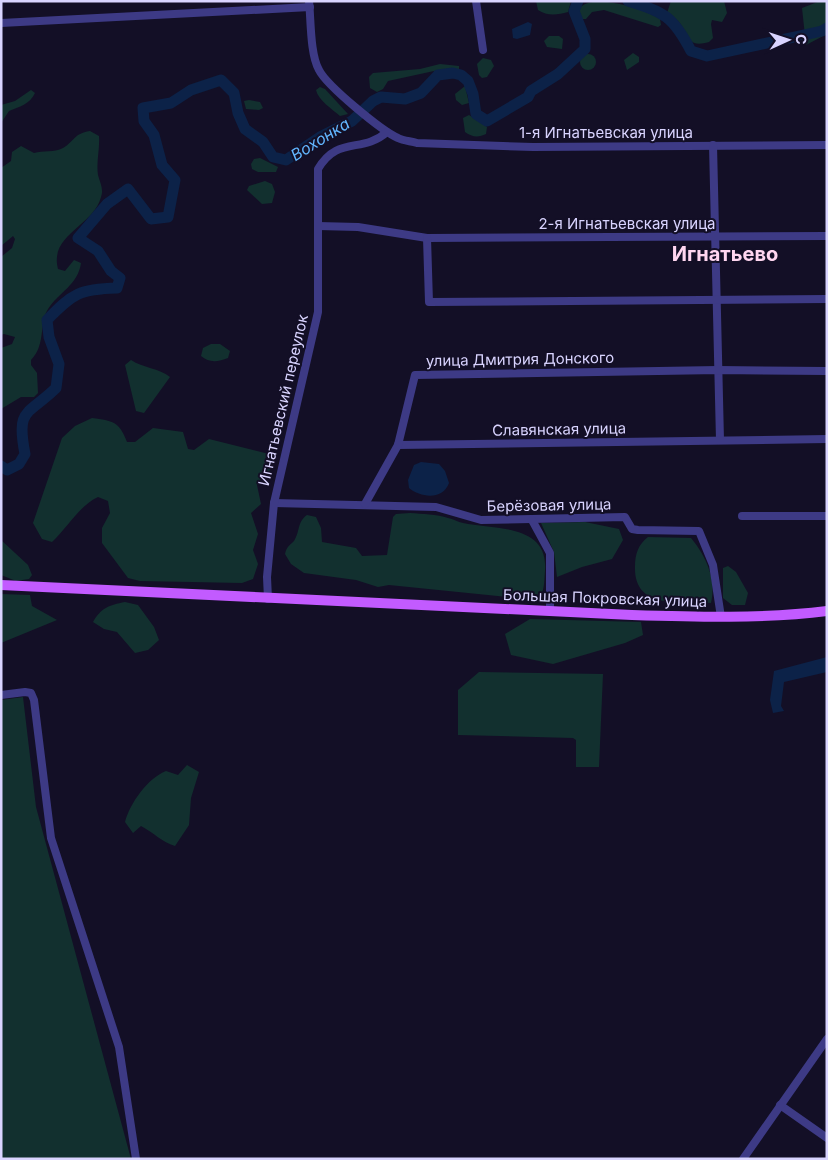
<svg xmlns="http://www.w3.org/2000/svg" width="828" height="1160" font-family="Inter,sans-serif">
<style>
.green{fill:#12302f}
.water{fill:#0c2248}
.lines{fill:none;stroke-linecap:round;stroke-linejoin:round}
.river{stroke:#0c2248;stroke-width:11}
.minor{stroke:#3d3a85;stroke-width:8}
.major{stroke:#c25bff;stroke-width:10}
.labels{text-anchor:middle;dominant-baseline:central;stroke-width:4;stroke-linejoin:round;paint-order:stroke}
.street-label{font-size:15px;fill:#d9d4ff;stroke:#130f26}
.water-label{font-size:16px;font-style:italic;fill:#62b6ff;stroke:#130f26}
.district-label{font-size:20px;font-weight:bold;fill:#ffd6f0;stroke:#130f26}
</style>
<rect width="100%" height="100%" fill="#130f26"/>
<g class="green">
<path d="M536 1H571L568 12C557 15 547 16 538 10Z"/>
<path d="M602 1C622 4 642 8 660 19L661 25 658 27 604 10 592 12 586 19H582L577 12C582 2 591 2 602 1Z"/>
<path d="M671 1H724L727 13 722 22 712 20 711 24 713 38 709 42C684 49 690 32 677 20 674 17 670 15 667 13Z"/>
<path d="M820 1H827V34L806 45 802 8Z"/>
<path d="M549 36H559L563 39 562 49 547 47 544 41Z"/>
<path d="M633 53 639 57V62L627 70 624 60Z"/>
<circle cx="588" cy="62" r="8"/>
<path d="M483 58 491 60 494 66 487 77 482 78 479 75 477 64Z"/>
<path d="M440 64 459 66V69L434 71 388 81 383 89 377 92 370 88 369 77 373 73 420 69Z"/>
<path d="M465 86 469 103 462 105 456 100 455 94Z"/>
<path d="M320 87 325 89 348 114 340 116C332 109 318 100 316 90Z"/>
<path d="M31 90 35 93C30 104 19 107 9 111L1 123V105L15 101Z"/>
<path d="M249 100 260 102 263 108 259 110 246 109 244 101Z"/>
<path d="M469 115 487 127 486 134C478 138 472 137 465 132L463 118Z"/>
<path d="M90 131 99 136C100 149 96 162 98 175 100 183 104 189 101 197 93 227 49 234 58 269L65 271 74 260 81 263C78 285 59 292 48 309 39 323 46 345 31 360V365L37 373 38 393 34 397H21L1 409V348L12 344 15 337 4 334 1 335V257L12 248 15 239 13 236 1 246V168L11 161 12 152 21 146 34 153C43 150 54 153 63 148 75 141 73 134 90 131Z"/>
<path d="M260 158 278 167 276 172H258L252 169 251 164 254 159Z"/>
<path d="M265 181 272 184 275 192 272 203 262 204 247 190 249 186Z"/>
<path d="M211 344H220L230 351 228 358C218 362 209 363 201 356L203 348Z"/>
<path d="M131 360C143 368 159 368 170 377L144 413 136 411 125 365Z"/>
<path d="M92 418C113 421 119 421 127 442H135L153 428 183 432 188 449 194 450 209 439 269 454 273 460 269 473 257 485 261 504 251 513 258 534 253 550 258 564 253 579 242 583 140 581 128 578 102 543V528L110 513 108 501 98 497C79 506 68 527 52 542L42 539 33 523 62 438 75 426Z"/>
<path d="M410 513C422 514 437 514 448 518 453 519 458 522 463 523 494 530 549 523 545 571 544 582 545 591 538 600L389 585 378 587 356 580 304 573 291 564 285 554C287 546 289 546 294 541 300 532 297 522 307 515L316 517 321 528 322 542 356 548 362 556 387 555 393 517 396 514Z"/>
<path d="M585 522 619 529 623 540 612 559 582 567 557 577 554 552 541 523Z"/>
<path d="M648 537 691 538C706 556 717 580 711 603 680 601 634 610 635 567 635 554 638 545 648 537Z"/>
<path d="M1 540 28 565 32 575 29 579 16 581 1 575Z"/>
<path d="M728 566 736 572 748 593 745 605H732L723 598V568Z"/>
<path d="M1 594 30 595 32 606 57 620 1 643Z"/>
<path d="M125 602 138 605 154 627 159 640 148 650 135 653 117 632 104 629 93 622C101 608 109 605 125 602Z"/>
<path d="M530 619 641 622 643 635 625 643 553 664 511 655 505 634Z"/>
<path d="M479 672 603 674 599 767H576V740L573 738 458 735V690Z"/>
<path d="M23 697 36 807 131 1159H1V700Z"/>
<path d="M187 765 199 772 191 798 189 825 175 846C162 842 154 833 141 826L133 833 125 822C130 803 148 778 166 771L178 775Z"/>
</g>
<g class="water">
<path d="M528 22 532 24 530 35 517 39 513 38 512 29Z"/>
<path d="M421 462 439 464 445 471 449 483C443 500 421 498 409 488L408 480 414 465Z"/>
<path d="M827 657V672L784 682 781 706 784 711 773 713 770 700 774 671Z"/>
</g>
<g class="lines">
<g class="river">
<path d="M628 1C664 12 673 16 691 51L707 56 822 31 827 28"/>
<path d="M1 466 7 470 19 464 25 454C16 408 27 416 56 388L59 364 49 337 47 320C73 293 80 289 117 288L120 278 111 271 98 251 78 238 107 204 128 189 151 219 168 217 175 180 162 165 154 135 144 121 143 108 171 103 191 90 221 80 234 93 238 113 245 129 263 142 273 157 286 160 320 137 352 121 373 101 381 97 405 99 421 93 438 75 453 73 461 75 468 81 473 94 476 114 487 121 528 97 531 91 558 74 585 49V39L574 11 578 1"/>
</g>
<g class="minor">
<path d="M309 1C311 20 310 54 319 70 327 86 382 131 398 138 404 141 411 141 417 143L533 147 827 145"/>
<path d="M476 1 483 50"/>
<path d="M1 23 310 7"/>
<path d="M713 145 720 440"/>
<path d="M318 226 358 227 427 238 827 236"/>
<path d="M427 238 429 302 827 299"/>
<path d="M398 445 827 439"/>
<path d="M274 503 436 507 481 520 625 517 632 529 638 530 699 531 713 565 721 617"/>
<path d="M365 504 398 445 415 375 718 370 827 371"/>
<path d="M742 516H827"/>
<path d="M532 520 550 553V611"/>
<path d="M268 599 267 577 274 503 318 312V169C338 135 362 154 387 132"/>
<path d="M1 695 25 692 31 693 34 700 51 838 119 1047 136 1159"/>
<path d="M780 1105 827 1138"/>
<path d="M743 1159 827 1039"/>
</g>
<path class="major" d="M1 585 632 615C697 617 762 619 827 611"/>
</g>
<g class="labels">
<g class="street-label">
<text x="606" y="132">1-я Игнатьевская улица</text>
<text x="627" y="223">2-я Игнатьевская улица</text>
<text transform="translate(520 359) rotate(-1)">улица Дмитрия Донского</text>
<text transform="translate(283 400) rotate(-77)">Игнатьевский переулок</text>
<text transform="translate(559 429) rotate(-1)">Славянская улица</text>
<text transform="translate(549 505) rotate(-1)">Берёзовая улица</text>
<text transform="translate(605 598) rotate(2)">Большая Покровская улица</text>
</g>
<g class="water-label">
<text transform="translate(320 139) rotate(-32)">Вохонка</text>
</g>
<g class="district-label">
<text x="725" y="254">Игнатьево</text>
</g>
</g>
<rect width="828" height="1160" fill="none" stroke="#d9d4ff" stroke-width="5"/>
<g transform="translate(788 40) rotate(87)" stroke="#130f26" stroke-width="4" paint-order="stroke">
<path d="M0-4L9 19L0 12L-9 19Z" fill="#d9d4ff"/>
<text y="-8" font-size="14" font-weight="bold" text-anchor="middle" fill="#d9d4ff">С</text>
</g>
</svg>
